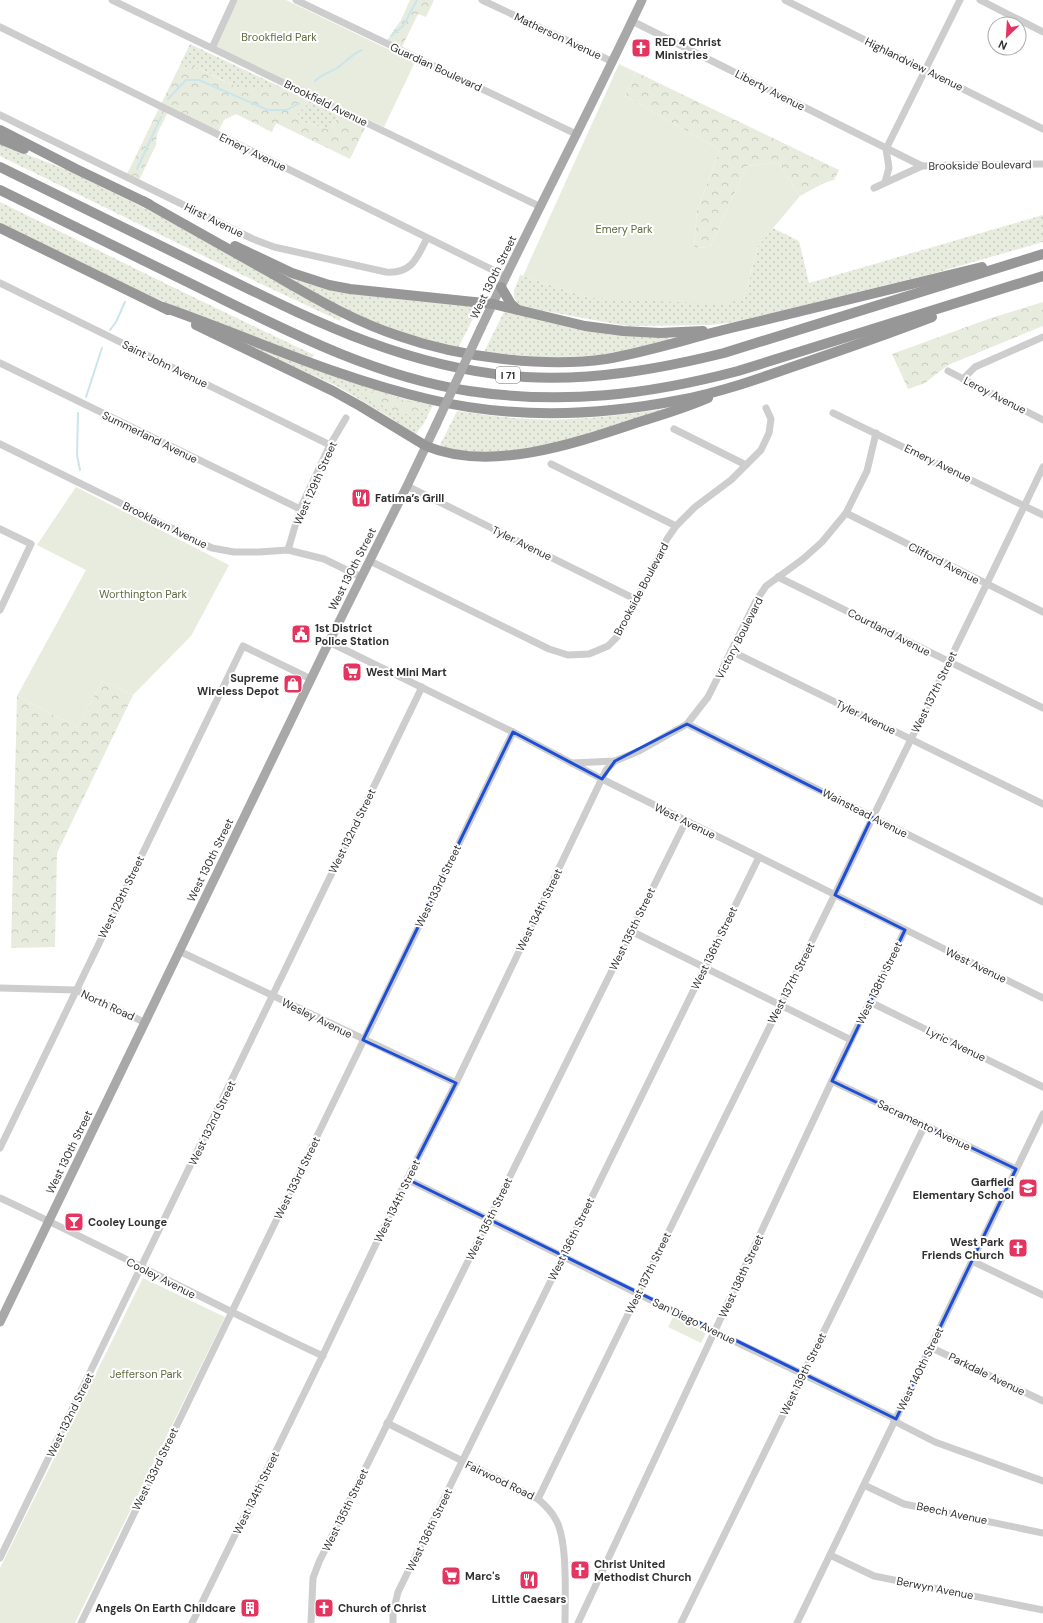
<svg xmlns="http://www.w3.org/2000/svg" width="1043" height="1623" font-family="'DM Sans',sans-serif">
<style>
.grass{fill:url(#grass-dots)}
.forest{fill:url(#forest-crowns)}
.green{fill:#e8ecde}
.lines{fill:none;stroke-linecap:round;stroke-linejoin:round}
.stream{stroke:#cae5ec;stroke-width:2}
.minor{stroke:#cdcdcd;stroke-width:7}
.major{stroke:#a8a8a8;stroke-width:9}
.highway{stroke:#979797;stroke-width:10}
.major-bridge{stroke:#a8a8a8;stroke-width:9}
.marked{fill:none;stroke:#1d4ed8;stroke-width:3;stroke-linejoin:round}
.labels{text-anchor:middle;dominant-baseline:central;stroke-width:4;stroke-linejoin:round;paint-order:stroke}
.shield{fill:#fff;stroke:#6e6e6e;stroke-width:1}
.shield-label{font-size:10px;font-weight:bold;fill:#303030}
.street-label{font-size:11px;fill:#303030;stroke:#fff}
.park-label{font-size:11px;fill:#5b6b3d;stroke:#fff}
.poi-label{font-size:11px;font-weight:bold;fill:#303030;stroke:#fff;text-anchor:start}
</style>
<defs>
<pattern id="grass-dots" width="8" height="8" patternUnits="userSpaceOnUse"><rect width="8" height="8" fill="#e8ecde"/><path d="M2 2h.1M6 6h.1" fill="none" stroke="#c7cbbf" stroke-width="1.8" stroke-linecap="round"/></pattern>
<pattern id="forest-crowns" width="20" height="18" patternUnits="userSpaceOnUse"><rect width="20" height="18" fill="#e8ecde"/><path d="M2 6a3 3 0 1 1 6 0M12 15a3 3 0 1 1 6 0" fill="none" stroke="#c7cbbf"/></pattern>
</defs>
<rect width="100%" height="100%" fill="#fff"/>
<g class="grass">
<path d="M190 44 279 86 265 91 239 88 194 66 178 69Z"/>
<path d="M309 101 339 115 331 130 303 122 297 114 305 107Z"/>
<path d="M0 144 67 170 173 222 341 317 340 321 259 283 0 156Z"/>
<path d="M0 202 191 296 314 355 312 358 211 322 153 297 0 223Z"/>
<path d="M1043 215V242L935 273 735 322 711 325 627 326 523 307C508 297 515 290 520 275L589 298 744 299 758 246 773 228 799 241 809 283Z"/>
<path d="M257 259 352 293 397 299 471 306 478 309 458 348 394 331 342 308Z"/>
<path d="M504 312 568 327 612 335 669 337V341L600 355 548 358 484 352Z"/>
<path d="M243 341 373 389 404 399 433 405 424 423 415 435 389 417 337 386 242 344Z"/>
<path d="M670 408 572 440 507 452H473L439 447 457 411C481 414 506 418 530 419 578 421 624 415 670 408Z"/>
</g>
<g class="forest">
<path d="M410 0H434L426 17 418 14 402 47 387 40 401 20Z"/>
<path d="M194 66C223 80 246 97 279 86L309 101 305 107 297 114 303 122 331 130 339 115 365 128 350 159 276 123 272 132 236 114 224 120 218 132 170 108 157 134 156 145 139 180 127 174 178 69Z"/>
<path d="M636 72 839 170 834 180 824 183 800 196 778 162 747 166 710 247 694 248 697 210 720 150 625 96Z"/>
<path d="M1043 302V326L948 365 925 383 908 389 892 354 991 318Z"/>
<path d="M367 390 422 405 424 408C413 426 374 401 361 394Z"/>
<path d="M102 681 133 695 57 853 55 947 11 948 17 696 77 727Z"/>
</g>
<g class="green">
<path d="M238 0H286L415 62 384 127 215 47Z"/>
<path d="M619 64 636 72 625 96 720 150 697 210 694 248 710 247 747 166 778 162 800 196 758 246 744 299 722 304 589 298 523 276Z"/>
<path d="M76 487 229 565 191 636 133 695 102 681 77 727 17 696 86 570 37 545Z"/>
<path d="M143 1278 225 1317 75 1623H0V1568Z"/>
<path d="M673 1317 706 1333 701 1343 668 1327Z"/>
</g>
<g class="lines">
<g class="stream">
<path d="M391 36 403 26 417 0"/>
<path d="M315 81C323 73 330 73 337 68 346 62 352 54 362 50"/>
<path d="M168 99 186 80H199L268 110H287L299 103"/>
<path d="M137 169 161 117"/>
<path d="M110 330 116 322 125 302"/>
<path d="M86 397 102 348"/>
<path d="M78 413 77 455 80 470"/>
</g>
<g class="minor">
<path d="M112 0 541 207"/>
<path d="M296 0 576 134"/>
<path d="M482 0 613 62"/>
<path d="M785 0 1043 129"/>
<path d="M980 0 1043 32"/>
<path d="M632 21 922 166"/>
<path d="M0 27 505 276"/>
<path d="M212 48 234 0"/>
<path d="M0 115 253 239 274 247 386 272C412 274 417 258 427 238"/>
<path d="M885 182 889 168 886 149 960 0"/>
<path d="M874 188 922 166 953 165 1043 164"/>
<path d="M0 283 330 445"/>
<path d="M0 363 300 509"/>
<path d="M948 371 1043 420"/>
<path d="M963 379 975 367 1043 337"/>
<path d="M833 413 1043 515"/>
<path d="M674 429 746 465"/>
<path d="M0 444 212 548 234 552H259L288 550 324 559 361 577"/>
<path d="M551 464 676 526"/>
<path d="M407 486 637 600"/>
<path d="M846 513 1043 612"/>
<path d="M0 529 31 544 0 610"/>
<path d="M288 550 300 509 330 445 346 418"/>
<path d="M370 561 549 649 568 655 589 654 608 646 619 635 667 539 676 526 695 507 731 480 761 450 769 433 771 419 766 408"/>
<path d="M778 577 1043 708"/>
<path d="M329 642 513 732 602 779 1043 998"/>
<path d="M731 651 1043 804"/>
<path d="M687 724 1043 902"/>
<path d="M572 763 615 761"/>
<path d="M631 931 851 1040"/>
<path d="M179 951 456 1083"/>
<path d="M0 988 76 990 144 1022"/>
<path d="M870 1002 1043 1087"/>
<path d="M832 1081 1016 1169"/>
<path d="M0 1148 243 646 311 679"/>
<path d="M407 1179 709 1329 896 1419"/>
<path d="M0 1198C109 1249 214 1305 323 1356"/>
<path d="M972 1261 1043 1295"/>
<path d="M930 1347 1043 1401"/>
<path d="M894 1421 935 1442 1043 1481"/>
<path d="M387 1423 538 1499C545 1505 552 1512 556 1520 568 1541 565 1598 565 1623"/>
<path d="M864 1485 904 1504 1043 1533"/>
<path d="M538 1499C705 1154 878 812 1043 467"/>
<path d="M830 1555 874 1576 1043 1610"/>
<path d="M0 1558 422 687"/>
<path d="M81 1623 513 732"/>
<path d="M192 1623 320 1361 407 1179 456 1083 606 770 615 761 639 751 687 724 708 697 756 601 766 586 803 559 822 542 846 513 867 471 876 433"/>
<path d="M311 1623 313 1578 319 1562 686 821"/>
<path d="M393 1623V1613L398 1592 759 857"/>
<path d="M578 1623 851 1040 905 930"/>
<path d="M681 1623 925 1125"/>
<path d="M797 1623 1043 1114"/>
</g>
<g class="major">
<path d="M481 328C533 218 590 110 642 0"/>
<path d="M0 1322 325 650 407 486 436 425"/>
</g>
<g class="highway">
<path d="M0 130 76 169 149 204"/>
<path d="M0 139 24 149"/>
<path d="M0 167C71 202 142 237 212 271 316 322 408 369 525 377 593 381 659 369 724 353L1043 254"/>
<path d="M0 190C72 225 144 261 216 296 297 336 379 377 469 391 564 405 647 395 738 371L1043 276"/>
<path d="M143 201C185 225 228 249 271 273 313 297 353 321 399 336 459 357 543 368 606 359 648 352 690 338 731 328 815 308 899 287 982 267"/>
<path d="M0 228 168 310"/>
<path d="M235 246 292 273 329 285 350 289 493 304 585 326 623 331 660 333 703 331"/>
<path d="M501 287 511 304 518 310"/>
<path d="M163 307C251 338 337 378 428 399 510 419 598 416 680 400 718 393 755 380 792 367 839 351 885 335 932 317"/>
<path d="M196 325 333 391 360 406 426 446C491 473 576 443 639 422 662 415 685 408 708 398"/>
</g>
<path class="major-bridge" d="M436 425 481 328"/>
</g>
<path class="marked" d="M687 724 872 817 835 895 905 930 832 1081 1016 1169 896 1419 407 1179 456 1083 363 1040 513 732 602 779 615 761Z"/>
<defs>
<g id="church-square" transform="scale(1)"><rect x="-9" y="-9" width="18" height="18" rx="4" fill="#e43460" stroke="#fff"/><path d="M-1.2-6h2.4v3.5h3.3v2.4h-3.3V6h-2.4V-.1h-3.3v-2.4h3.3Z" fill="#fff"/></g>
<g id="restaurant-square" transform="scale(1)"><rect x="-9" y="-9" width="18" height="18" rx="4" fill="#e43460" stroke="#fff"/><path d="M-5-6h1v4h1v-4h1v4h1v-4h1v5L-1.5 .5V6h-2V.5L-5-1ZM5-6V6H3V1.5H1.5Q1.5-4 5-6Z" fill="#fff"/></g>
<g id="civic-square" transform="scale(1)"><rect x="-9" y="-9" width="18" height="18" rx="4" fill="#e43460" stroke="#fff"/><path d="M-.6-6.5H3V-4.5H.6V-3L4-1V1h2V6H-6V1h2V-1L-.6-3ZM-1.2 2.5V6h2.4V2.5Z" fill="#fff"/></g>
<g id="supermarket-square" transform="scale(1)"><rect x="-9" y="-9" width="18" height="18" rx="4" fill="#e43460" stroke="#fff"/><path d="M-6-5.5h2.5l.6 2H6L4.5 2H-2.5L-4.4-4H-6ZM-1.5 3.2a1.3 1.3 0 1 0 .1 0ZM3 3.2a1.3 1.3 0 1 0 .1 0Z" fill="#fff"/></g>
<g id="shop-square" transform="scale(1)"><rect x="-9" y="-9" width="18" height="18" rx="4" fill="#e43460" stroke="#fff"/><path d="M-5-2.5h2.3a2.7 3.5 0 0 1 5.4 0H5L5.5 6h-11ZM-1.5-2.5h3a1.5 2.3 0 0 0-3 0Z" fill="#fff"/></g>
<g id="school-square" transform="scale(1)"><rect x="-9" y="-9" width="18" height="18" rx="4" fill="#e43460" stroke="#fff"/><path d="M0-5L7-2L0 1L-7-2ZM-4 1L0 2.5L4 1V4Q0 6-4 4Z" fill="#fff"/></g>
<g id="bar-square" transform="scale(1)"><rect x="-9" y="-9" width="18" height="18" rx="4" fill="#e43460" stroke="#fff"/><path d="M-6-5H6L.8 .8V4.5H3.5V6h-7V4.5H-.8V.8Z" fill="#fff"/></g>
<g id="building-square" transform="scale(1)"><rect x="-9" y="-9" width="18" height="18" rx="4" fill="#e43460" stroke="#fff"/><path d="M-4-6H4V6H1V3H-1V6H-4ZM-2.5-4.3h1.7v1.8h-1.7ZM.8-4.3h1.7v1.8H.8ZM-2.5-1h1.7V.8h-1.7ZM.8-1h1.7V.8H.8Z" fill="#fff"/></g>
</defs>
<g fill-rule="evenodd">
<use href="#church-square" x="641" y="48"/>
<use href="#restaurant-square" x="361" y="498"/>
<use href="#civic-square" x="301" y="634"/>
<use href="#supermarket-square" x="352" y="672"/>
<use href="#shop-square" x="293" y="684"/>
<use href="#school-square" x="1028" y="1188"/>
<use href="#bar-square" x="74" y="1222"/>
<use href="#church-square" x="1018" y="1248"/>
<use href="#church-square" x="580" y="1570"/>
<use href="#supermarket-square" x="451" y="1576"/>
<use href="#restaurant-square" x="529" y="1580"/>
<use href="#building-square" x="250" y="1608"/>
<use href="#church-square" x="324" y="1608"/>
</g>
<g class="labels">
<rect class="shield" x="496" y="367" width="24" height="16" rx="3"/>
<g class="shield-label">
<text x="508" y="375">I 71</text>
</g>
<g class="street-label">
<text transform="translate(558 36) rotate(25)">Matherson Avenue</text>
<text transform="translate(914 64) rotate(26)">Highlandview Avenue</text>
<text transform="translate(436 67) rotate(25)">Guardian Boulevard</text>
<text transform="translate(770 90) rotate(27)">Liberty Avenue</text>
<text transform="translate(326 103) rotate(26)">Brookfield Avenue</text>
<text transform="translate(253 152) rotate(26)">Emery Avenue</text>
<text transform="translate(980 165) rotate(-1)">Brookside Boulevard</text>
<text transform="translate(214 220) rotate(26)">Hirst Avenue</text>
<text transform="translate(493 277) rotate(-64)">West 130th Street</text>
<text transform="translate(165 364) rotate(26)">Saint John Avenue</text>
<text transform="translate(995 395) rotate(27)">Leroy Avenue</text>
<text transform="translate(150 437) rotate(26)">Summerland Avenue</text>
<text transform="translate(938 463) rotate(26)">Emery Avenue</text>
<text transform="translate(315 483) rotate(-66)">West 129th Street</text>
<text transform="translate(165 525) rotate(26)">Brooklawn Avenue</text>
<text transform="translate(522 543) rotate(26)">Tyler Avenue</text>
<text transform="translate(944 563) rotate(27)">Clifford Avenue</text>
<text transform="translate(352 569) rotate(-63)">West 130th Street</text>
<text transform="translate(641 589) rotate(-62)">Brookside Boulevard</text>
<text transform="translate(889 632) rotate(27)">Courtland Avenue</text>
<text transform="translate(739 638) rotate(-63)">Victory Boulevard</text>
<text transform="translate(934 692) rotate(-64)">West 137th Street</text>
<text transform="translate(866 717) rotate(26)">Tyler Avenue</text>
<text transform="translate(865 813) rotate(27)">Wainstead Avenue</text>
<text transform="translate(685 821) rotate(26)">West Avenue</text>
<text transform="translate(352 831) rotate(-64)">West 132nd Street</text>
<text transform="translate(210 860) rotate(-64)">West 130th Street</text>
<text transform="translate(438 886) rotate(-64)">West 133rd Street</text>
<text transform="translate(121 897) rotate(-64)">West 129th Street</text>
<text transform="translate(539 910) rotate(-64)">West 134th Street</text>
<text transform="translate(632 929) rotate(-64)">West 135th Street</text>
<text transform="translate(714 948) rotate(-64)">West 136th Street</text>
<text transform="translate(976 965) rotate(26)">West Avenue</text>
<text transform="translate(791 983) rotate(-63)">West 137th Street</text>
<text transform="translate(879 983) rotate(-64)">West 138th Street</text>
<text transform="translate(108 1005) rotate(25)">North Road</text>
<text transform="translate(317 1018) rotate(26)">Wesley Avenue</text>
<text transform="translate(956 1044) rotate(26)">Lyric Avenue</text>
<text transform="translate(212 1123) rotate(-64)">West 132nd Street</text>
<text transform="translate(924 1125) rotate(26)">Sacramento Avenue</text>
<text transform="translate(69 1152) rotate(-64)">West 130th Street</text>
<text transform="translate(297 1178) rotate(-64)">West 133rd Street</text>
<text transform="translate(397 1201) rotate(-64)">West 134th Street</text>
<text transform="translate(489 1219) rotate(-64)">West 135th Street</text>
<text transform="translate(571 1239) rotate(-64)">West 136th Street</text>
<text transform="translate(648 1273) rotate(-64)">West 137th Street</text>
<text transform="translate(741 1276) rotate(-65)">West 138th Street</text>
<text transform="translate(161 1278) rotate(27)">Cooley Avenue</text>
<text transform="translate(694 1321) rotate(26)">San Diego Avenue</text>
<text transform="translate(920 1369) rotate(-64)">West 140th Street</text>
<text transform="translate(803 1374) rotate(-64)">West 139th Street</text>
<text transform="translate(987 1374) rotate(26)">Parkdale Avenue</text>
<text transform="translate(70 1415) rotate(-64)">West 132nd Street</text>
<text transform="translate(155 1469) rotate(-64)">West 133rd Street</text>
<text transform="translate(500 1480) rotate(26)">Fairwood Road</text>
<text transform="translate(256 1493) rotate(-64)">West 134th Street</text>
<text transform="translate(345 1510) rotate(-64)">West 135th Street</text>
<text transform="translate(952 1513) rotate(12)">Beech Avenue</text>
<text transform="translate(429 1530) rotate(-64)">West 136th Street</text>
<text transform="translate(935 1588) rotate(11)">Berwyn Avenue</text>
</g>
<g class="park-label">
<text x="279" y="37">Brookfield Park</text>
<text x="624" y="229">Emery Park</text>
<text x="143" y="594">Worthington Park</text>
<text x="146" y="1374">Jefferson Park</text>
</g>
<g class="poi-label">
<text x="655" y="42">RED 4 Christ<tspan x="655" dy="13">Ministries</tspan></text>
<text x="375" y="498">Fatima’s Grill</text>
<text x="315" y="628">1st District<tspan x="315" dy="13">Police Station</tspan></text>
<text x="366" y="672">West Mini Mart</text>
<text x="279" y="678" text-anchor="end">Supreme<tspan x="279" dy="13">Wireless Depot</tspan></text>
<text x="1014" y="1182" text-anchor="end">Garfield<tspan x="1014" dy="13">Elementary School</tspan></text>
<text x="88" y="1222">Cooley Lounge</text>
<text x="1004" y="1242" text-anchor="end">West Park<tspan x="1004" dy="13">Friends Church</tspan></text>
<text x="594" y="1564">Christ United<tspan x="594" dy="13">Methodist Church</tspan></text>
<text x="465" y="1576">Marc's</text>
<text x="529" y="1599" text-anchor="middle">Little Caesars</text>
<text x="236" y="1608" text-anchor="end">Angels On Earth Childcare</text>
<text x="338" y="1608">Church of Christ</text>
</g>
</g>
<g transform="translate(1007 36) rotate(205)"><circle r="19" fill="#ffffff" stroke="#acacac"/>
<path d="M0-3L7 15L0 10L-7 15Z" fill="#e43460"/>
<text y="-6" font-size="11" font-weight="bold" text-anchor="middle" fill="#303030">N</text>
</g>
</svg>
